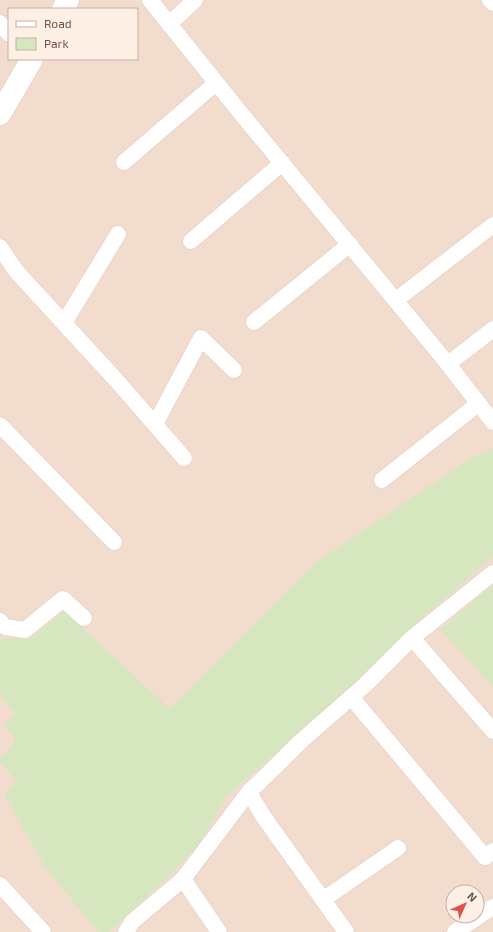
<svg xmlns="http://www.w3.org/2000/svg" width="493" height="932" font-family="'Exo 2',sans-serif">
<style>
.residential{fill:#f2dcce;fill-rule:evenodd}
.green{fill:#d6e7bf}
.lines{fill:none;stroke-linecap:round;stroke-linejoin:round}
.minor-casing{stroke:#e0c9bf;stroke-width:17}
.secondary-casing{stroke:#e4c9bd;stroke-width:23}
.minor{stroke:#fff;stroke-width:16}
.secondary{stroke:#fff;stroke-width:22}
</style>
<rect width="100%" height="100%" fill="#fbece0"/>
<path class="residential" d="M0 0H493V932H0ZM9 9H137V59H9ZM453 892H477V916H453Z"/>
<g class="green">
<path d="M493 448V557L418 621 323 713 247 778 226 797 200 843 170 875 109 932H98L45 867 5 796 17 781 0 763V760L16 740 4 725 15 714 0 695V639L31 638 64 611 170 709 316 562 473 457Z"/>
<path d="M493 585V687L441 630Z"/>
</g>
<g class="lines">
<g class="minor-casing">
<g id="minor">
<path d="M150 0 243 116 448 364 493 422"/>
<path d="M490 0 493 3"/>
<path d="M0 23 9 34"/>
<path d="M169 24 195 0"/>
<path d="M124 162 216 83"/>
<path d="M191 241 282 163"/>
<path d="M0 247 16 271 117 381 184 458"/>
<path d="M396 300 493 225"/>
<path d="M254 322 350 244"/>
<path d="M64 323 118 234"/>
<path d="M448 364 493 329"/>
<path d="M155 424 201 338 234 370"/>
<path d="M0 425 114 542"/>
<path d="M382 480 478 404"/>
<path d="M0 621 5 627 25 630 63 599 84 618"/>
<path d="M412 638 493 731"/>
<path d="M351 697 485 857 493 851"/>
<path d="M249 792 263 816 346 932"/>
<path d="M183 879 219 932"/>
<path d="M0 885 43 932"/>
<path d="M324 899 398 848"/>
<path d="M126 932 132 922 183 879 249 792 279 763 300 742 365 685 412 638 493 573"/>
<path d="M455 932 493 907"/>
</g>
</g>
<g class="secondary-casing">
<g id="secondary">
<path d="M63 9 68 0"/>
<path d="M0 114 32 59"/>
</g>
</g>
<use href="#minor" class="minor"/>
<use href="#secondary" class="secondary"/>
</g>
<rect x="8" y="8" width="130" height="52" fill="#fef0e5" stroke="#c5b0a7"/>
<rect x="16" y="21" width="20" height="6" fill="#ffffff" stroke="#c5b0a7"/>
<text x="44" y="28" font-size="12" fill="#6f5049">Road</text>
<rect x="16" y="38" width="20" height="12" fill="#d6e7bf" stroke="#c5b0a7"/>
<text x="44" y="48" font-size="12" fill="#6f5049">Park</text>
<g transform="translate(465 904) rotate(45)"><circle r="19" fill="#fef0e5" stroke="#c5b0a7"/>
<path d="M0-3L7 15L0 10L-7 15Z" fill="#e0534a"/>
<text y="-6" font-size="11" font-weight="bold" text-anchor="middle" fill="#6f5049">N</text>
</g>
</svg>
